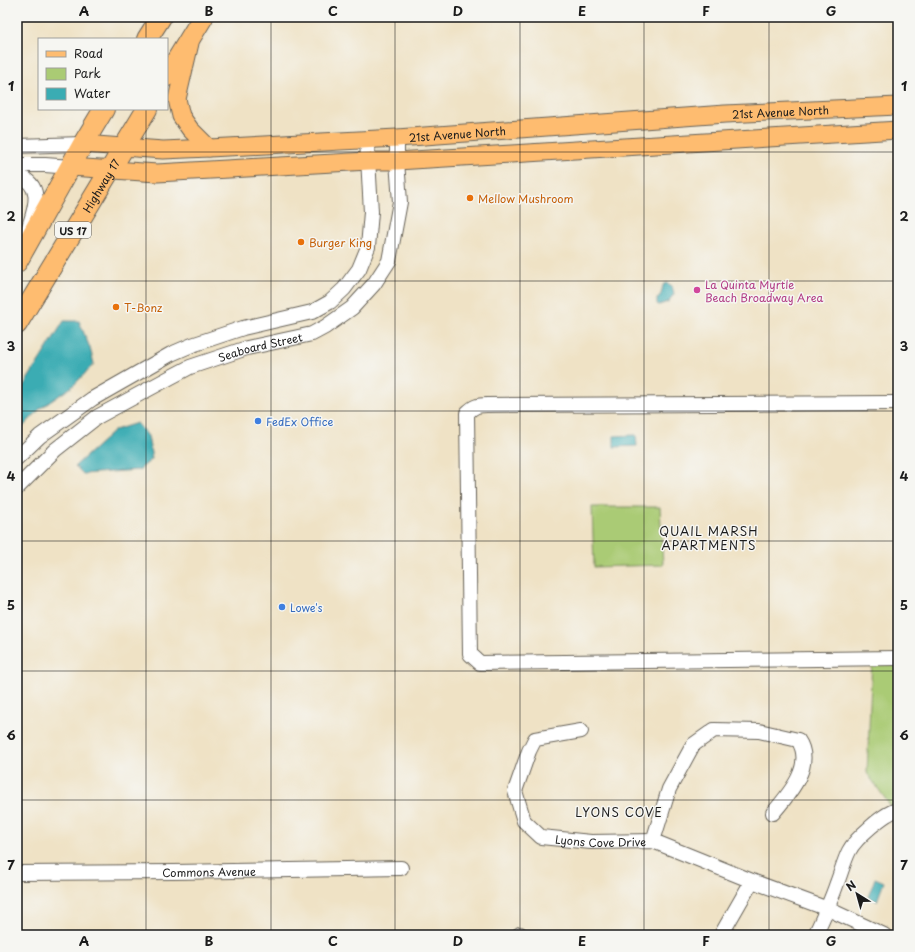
<svg xmlns="http://www.w3.org/2000/svg" width="915" height="952" font-family="'Playpen Sans',sans-serif">
<style>
.green{fill:#aacb74;stroke:#637448}
.water{fill:#3aacb3;stroke:#2b6468}
.lines{fill:none;stroke-linecap:round;stroke-linejoin:round}
.minor-casing{stroke:#666157;stroke-width:16}
.major-casing{stroke:#666157;stroke-width:19}
.highway-casing{stroke:#666157;stroke-width:22}
.minor{stroke:#fff;stroke-width:14}
.major{stroke:#febc70;stroke-width:17}
.highway{stroke:#febc70;stroke-width:20}
.grid{fill:none;stroke:#1c1c1c;stroke-width:1;stroke-opacity:0.55}
.food-dot{fill:#e8710a;stroke:#f6f6f2;stroke-width:1.5}
.hotel-dot{fill:#d1479c;stroke:#f6f6f2;stroke-width:1.5}
.shop-dot{fill:#3f7fe0;stroke:#f6f6f2;stroke-width:1.5}
.labels{text-anchor:middle;dominant-baseline:central;stroke-width:3;stroke-linejoin:round;paint-order:stroke}
.shield{fill:#f6f6f2;stroke:#5d5d5c;stroke-width:1}
.shield-label{font-size:10px;font-weight:bold;fill:#1c1c1c}
.street-label{font-size:11px;fill:#1c1c1c;stroke:#f6f6f2}
.food-label{font-size:11px;fill:#c56008;stroke:#f6f6f2;text-anchor:start}
.hotel-label{font-size:11px;fill:#b23c85;stroke:#f6f6f2;text-anchor:start}
.shop-label{font-size:11px;fill:#366cbe;stroke:#f6f6f2;text-anchor:start}
.neighbourhood-label{font-size:12px;letter-spacing:1px;fill:#1c1c1c;stroke:#f6f6f2}
.neatline{fill:none;stroke:#1c1c1c;stroke-width:1.5}
.grid-label{font-size:13px;text-anchor:middle;font-weight:bold;fill:#1c1c1c}
</style>
<rect width="100%" height="100%" fill="#f6f6f2"/>
<filter id="ink" filterUnits="userSpaceOnUse"><feTurbulence type="fractalNoise" baseFrequency=".025" numOctaves="2"/><feDisplacementMap in="SourceGraphic" scale="8" xChannelSelector="R" yChannelSelector="G"/><feConvolveMatrix kernelMatrix="1 2 1 2 8 2 1 2 1" color-interpolation-filters="sRGB"/></filter>
<filter id="wash" filterUnits="userSpaceOnUse"><feTurbulence type="fractalNoise" baseFrequency=".012" numOctaves="4" result="noise"/><feDisplacementMap in="SourceGraphic" scale="16" xChannelSelector="R" yChannelSelector="G"/><feGaussianBlur stdDeviation="0.9" result="paint"/><feColorMatrix in="noise" values="0 0 0 0 0 0 0 0 0 0 0 0 0 0 0 0 0 1.4 0 .05"/><feComposite in="paint" operator="in"/></filter>
<g filter="url(#wash)">
<rect width="100%" height="100%" fill="#efe2c5"/>
<g class="green">
<path d="M592 507H660L663 565 594 567Z"/>
<path d="M898 658V810L894 811 867 773 872 659Z"/>
</g>
<g class="water">
<path d="M667 283 672 286 674 294 668 302 659 305 657 304V299L661 294 663 285Z"/>
<path d="M64 321H79L90 348 94 364 73 386 41 408 17 433V396Z"/>
<path d="M137 423 148 436 152 459 139 470 83 474 75 466 115 430Z"/>
<path d="M636 435 637 446 614 447V436Z"/>
<path d="M875 878 884 882 877 901 868 897Z"/>
</g>
</g>
<g filter="url(#ink)">
<g class="lines">
<g class="minor-casing">
<g id="minor">
<path d="M17 146 83 144"/>
<path d="M17 165H45L71 167"/>
<path d="M17 175C45 186 35 208 28 230"/>
<path d="M898 403 487 405C478 405 474 406 467 413L470 654 480 663 898 658"/>
<path d="M17 458 40 436 92 399 171 354 192 345 243 328 312 312 330 302 344 289 359 269 368 247 371 212 367 140"/>
<path id="s1" d="M17 488 55 450 97 417 171 377 190 367 247 348 312 334 325 327 352 308 374 284 389 261 400 202 397 161V138"/>
<path id="s2" d="M581 731 535 739 529 751 515 791 524 821 541 837 591 842 653 841 752 881 828 909 884 935"/>
<path d="M653 841 669 789 693 745 714 730 759 731 798 740C815 765 789 794 773 813"/>
<path id="s3" d="M17 873 174 872 401 868"/>
<path d="M520 934V935"/>
<path d="M721 935 752 881"/>
<path d="M815 935C823 918 831 901 837 883 841 873 844 861 849 851 855 839 885 812 898 810"/>
</g>
</g>
<g class="major-casing">
<g id="major">
<path d="M190 43 177 99 181 116 190 129 209 148"/>
<path id="s4" d="M83 144 163 150 209 148 397 138 725 114 898 106"/>
<path d="M71 167 157 173 369 161H397L898 130"/>
</g>
</g>
<g class="highway-casing">
<g id="highway">
<path d="M147 39 161 17"/>
<path d="M167 76 203 17"/>
<path d="M17 262 83 144 104 109"/>
<path id="s5" d="M17 324 147 109"/>
</g>
</g>
<use href="#minor" class="minor"/>
<use href="#major" class="major"/>
<use href="#highway" class="highway"/>
</g>
</g>
<path class="grid" d="M146 17V39M271 17V935M395 17V935M520 17V935M644 17V935M769 17V935M146 109V935M17 152H898M17 281H898M17 411H898M17 541H898M17 671H898M17 800H898"/>
<g class="food-dot">
<circle cx="470" cy="198" r="4"/>
<circle cx="301" cy="242" r="4"/>
<circle cx="116" cy="307" r="4"/>
</g>
<circle class="hotel-dot" cx="697" cy="290" r="4"/>
<g class="shop-dot">
<circle cx="258" cy="421" r="4"/>
<circle cx="282" cy="607" r="4"/>
</g>
<g class="labels">
<rect class="shield" x="55" y="222" width="36" height="16" rx="3"/>
<g class="shield-label">
<text x="73" y="230">US 17</text>
</g>
<g class="street-label">
<text stroke="none"><textPath href="#s4" startOffset="699">21st Avenue North</textPath></text>
<text stroke="none"><textPath href="#s4" startOffset="375">21st Avenue North</textPath></text>
<text stroke="none"><textPath href="#s5" startOffset="162">Highway 17</textPath></text>
<text stroke="none"><textPath href="#s1" startOffset="286">Seaboard Street</textPath></text>
<text stroke="none"><textPath href="#s2" startOffset="217">Lyons Cove Drive</textPath></text>
<text stroke="none"><textPath href="#s3" startOffset="192">Commons Avenue</textPath></text>
</g>
<g class="food-label">
<text x="478" y="198">Mellow Mushroom</text>
<text x="309" y="242">Burger King</text>
<text x="124" y="307">T-Bonz</text>
</g>
<g class="hotel-label">
<text x="705" y="284">La Quinta Myrtle<tspan x="705" dy="13">Beach Broadway Area</tspan></text>
</g>
<g class="shop-label">
<text x="266" y="421">FedEx Office</text>
<text x="290" y="607">Lowe's</text>
</g>
<g class="neighbourhood-label">
<text x="709" y="531">QUAIL MARSH<tspan x="709" dy="14">APARTMENTS</tspan></text>
<text x="619" y="812">LYONS COVE</text>
</g>
</g>
<rect width="915" height="952" fill="none" stroke="#f6f6f2" stroke-width="44"/>
<rect x="38" y="38" width="130" height="72" fill="#f6f6f2" stroke="#9f9f9c"/>
<rect x="46" y="51" width="20" height="6" fill="#febc70" stroke="#9f9f9c"/>
<text x="74" y="58" font-size="12" fill="#1c1c1c">Road</text>
<rect x="46" y="68" width="20" height="12" fill="#aacb74" stroke="#9f9f9c"/>
<text x="74" y="78" font-size="12" fill="#1c1c1c">Park</text>
<rect x="46" y="88" width="20" height="12" fill="#3aacb3" stroke="#9f9f9c"/>
<text x="74" y="98" font-size="12" fill="#1c1c1c">Water</text>
<g transform="translate(857 894) rotate(323)" stroke="#f6f6f2" stroke-width="3" paint-order="stroke">
<path d="M0-3L7 15L0 10L-7 15Z" fill="#1c1c1c"/>
<text y="-6" font-size="11" font-weight="bold" text-anchor="middle" fill="#1c1c1c">N</text>
</g>
<rect x="22" y="22" width="871" height="908" class="neatline"/>
<g class="grid-label">
<text x="84" y="16">A</text>
<text x="209" y="16">B</text>
<text x="333" y="16">C</text>
<text x="458" y="16">D</text>
<text x="582" y="16">E</text>
<text x="706" y="16">F</text>
<text x="831" y="16">G</text>
<text x="11" y="91">1</text>
<text x="904" y="91">1</text>
<text x="11" y="221">2</text>
<text x="904" y="221">2</text>
<text x="11" y="351">3</text>
<text x="904" y="351">3</text>
<text x="11" y="481">4</text>
<text x="904" y="481">4</text>
<text x="11" y="610">5</text>
<text x="904" y="610">5</text>
<text x="11" y="740">6</text>
<text x="904" y="740">6</text>
<text x="11" y="870">7</text>
<text x="904" y="870">7</text>
<text x="84" y="946">A</text>
<text x="209" y="946">B</text>
<text x="333" y="946">C</text>
<text x="458" y="946">D</text>
<text x="582" y="946">E</text>
<text x="706" y="946">F</text>
<text x="831" y="946">G</text>
</g>
</svg>
